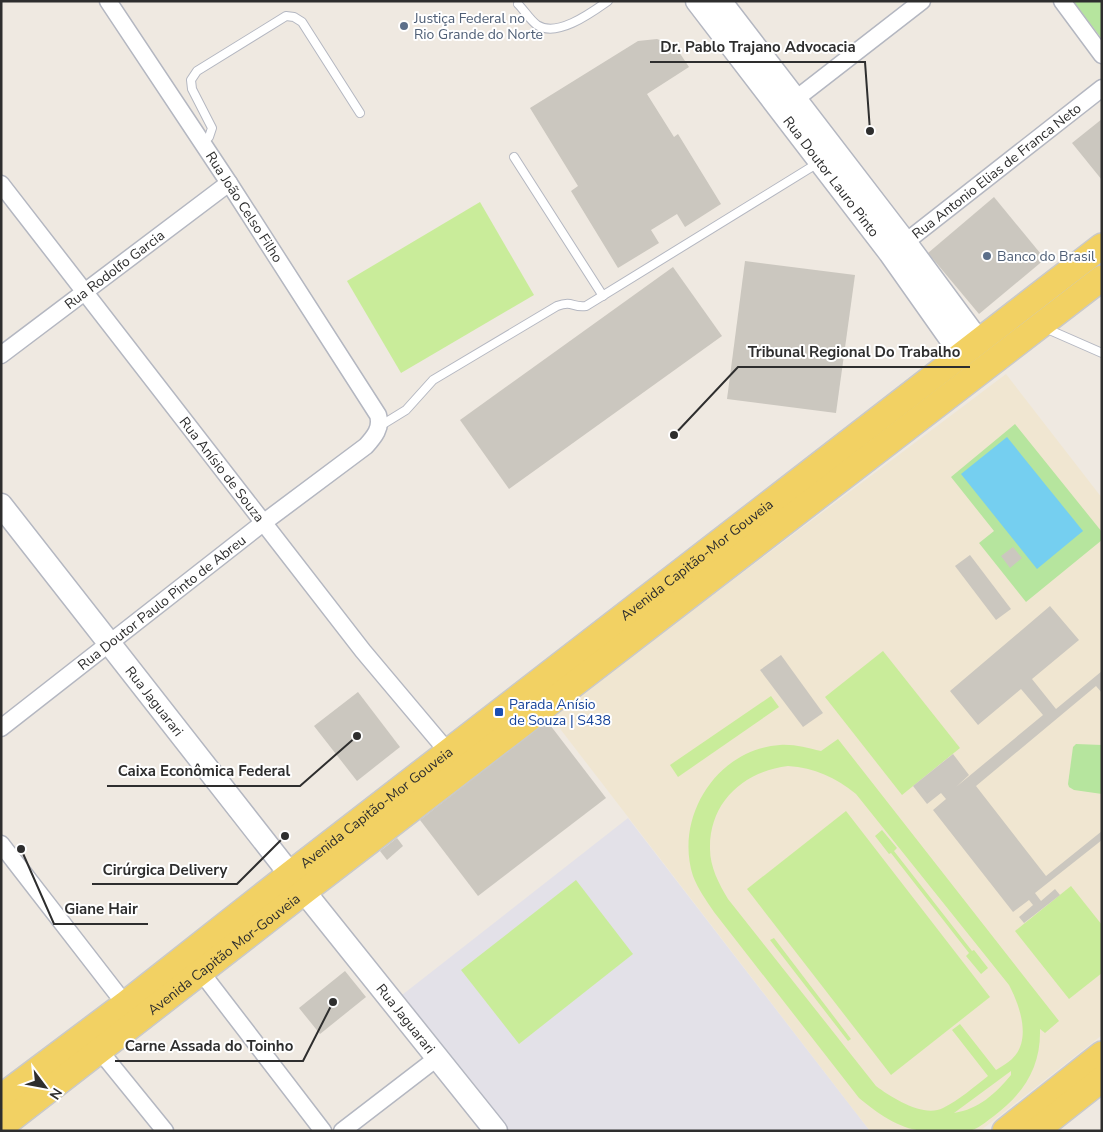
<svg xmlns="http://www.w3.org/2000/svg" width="1103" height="1132" font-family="'Nunito Sans',sans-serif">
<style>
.industrial{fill:#e3e1e8}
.education{fill:#f0e6d1}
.green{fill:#b6e59e}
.pitch{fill:#c9ec9a;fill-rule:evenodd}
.water{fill:#75cff0}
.building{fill:#cbc7bf}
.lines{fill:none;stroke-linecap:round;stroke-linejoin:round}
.lane-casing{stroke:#b4b7c1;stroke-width:10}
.street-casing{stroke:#b4b7c1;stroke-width:19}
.secondary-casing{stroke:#b4b7c1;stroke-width:25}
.primary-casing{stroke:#c9c9c9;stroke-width:28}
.lane{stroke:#fff;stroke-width:8}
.street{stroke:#fff;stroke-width:16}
.secondary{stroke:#fff;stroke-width:22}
.primary{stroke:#f2d163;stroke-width:25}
.service-dot{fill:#5c6f8a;stroke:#fff;stroke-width:2}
.transit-dot{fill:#1a4fb4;stroke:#fff;stroke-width:2}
.labels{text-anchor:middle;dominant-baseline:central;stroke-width:4;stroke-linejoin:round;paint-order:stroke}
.service-label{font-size:14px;fill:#4e5e75;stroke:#fff;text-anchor:start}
.street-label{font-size:14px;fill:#2e2e2e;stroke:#fff}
.transit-label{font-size:14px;fill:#164399;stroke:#fff;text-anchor:start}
.leader{fill:none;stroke:#2e2e2e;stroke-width:2}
.callout-dot{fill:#2e2e2e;stroke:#fff;stroke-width:2}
.callout-label{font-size:15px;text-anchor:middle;font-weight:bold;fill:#2e2e2e;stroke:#fff;stroke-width:4;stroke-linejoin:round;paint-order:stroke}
</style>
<rect width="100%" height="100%" fill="#efe9e1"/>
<path class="industrial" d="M628 818 870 1131H506L402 995Z"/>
<path class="education" d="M1006 374 1102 498V1035L980 1131H870L551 717Z"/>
<g class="green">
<path d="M1073 1H1102V39Z"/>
<path d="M1015 424 1102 532V540L1026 602 979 543 994 531 951 477Z"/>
<path d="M1076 744 1102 745V794L1074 790 1069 787 1068 784 1073 747Z"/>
</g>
<g class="pitch">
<path d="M480 202 534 295 401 373 347 281Z"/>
<path d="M883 651 960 748 902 795 825 697Z"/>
<path d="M771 696 779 707 678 777 670 765Z"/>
<path d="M838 739 1059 1021 1045 1033 1040 1029C1041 1067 1024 1093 994 1116 987 1121 977 1130 968 1131 961 1132 953 1131 945 1131 938 1131 930 1132 922 1131 898 1128 877 1113 859 1098L714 912C706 900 698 889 693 876 674 817 717 749 780 745 794 744 807 748 821 751ZM788 766C815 768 835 777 856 794L1009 985C1020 1006 1032 1040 1012 1059 1008 1063 1002 1066 996 1070L960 1024 952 1030 988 1076C974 1087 959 1100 943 1108 924 1118 892 1098 876 1086L728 899C719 884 710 867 710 849 709 802 744 771 788 766ZM1011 1071V1075C995 1094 979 1109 954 1113Z"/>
<path d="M846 811 990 997 891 1075 747 889Z"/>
<path d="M882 830 897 848 894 851 972 951 974 950 988 968 981 974 966 956 969 953 891 853 889 854 875 836Z"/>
<path d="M576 880 633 954 519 1044 461 970Z"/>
<path d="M1071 886 1102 925V973L1069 999 1015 931Z"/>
<path d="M774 938 851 1039 848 1041 770 940Z"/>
</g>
<path class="water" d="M1007 437 1083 531 1037 569 961 474Z"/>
<g class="building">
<path d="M657 39 675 46 689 67 647 94 674 137 678 134 721 204 685 227 677 214 651 230 659 243 618 268 571 191 578 186 530 108 638 41Z"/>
<path d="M1102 119V180L1072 143Z"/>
<path d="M994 197 1045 259 979 314 928 253Z"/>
<path d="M745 261 855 275 836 413 727 399Z"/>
<path d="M673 267 722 336 509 489 460 420Z"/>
<path d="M1013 547 1022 558 1010 568 1001 556Z"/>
<path d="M970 555 1011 609 996 620 955 566Z"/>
<path d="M1050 606 1079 640 1032 679 1056 709 1102 671V693L1096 686 976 786 1046 876 1102 831V840L1035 893 1041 901 1055 889 1060 895 1024 923 1019 917 1033 905 1029 900 1013 912 933 810 946 799 941 793 927 804 913 786 953 754 969 775 956 787 1043 715 1021 689 978 725 950 691Z"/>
<path d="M781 655 823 713 803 727 760 670Z"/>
<path d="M358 692 400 747 357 781 314 726Z"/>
<path d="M547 721 606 798 478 896 420 820Z"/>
<path d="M397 838 403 846 387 860 380 851Z"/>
<path d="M345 971 366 997 320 1034 299 1008Z"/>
</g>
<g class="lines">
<g class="lane-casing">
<g id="lane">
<path d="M518 4C524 10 530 20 537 25 557 38 591 13 608 1"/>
<path d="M202 144 209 137 212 128 192 89 191 80 197 71 286 16 294 17 302 22 360 113"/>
<path d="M514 157 603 296"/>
<path d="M1045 328 1102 353"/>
<path d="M380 426 406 410 433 380 557 306C573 300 572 308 586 306L818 163"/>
</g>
</g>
<g class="street-casing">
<g id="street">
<path d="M1062 1 1102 55"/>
<path d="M788 105 922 1"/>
<path id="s1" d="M1 184 363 651 448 752"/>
<path id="s2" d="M898 248 1102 88"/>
<path id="s3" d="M1 355 229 183"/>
<path id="s4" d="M1 728 263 523 366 446C374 437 382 428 378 415L229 183 108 1"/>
<path d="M1 844 125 1004"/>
<path d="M201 972 323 1131"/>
<path d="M100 1051 165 1131"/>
<path d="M342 1131 437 1058"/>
</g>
</g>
<g class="secondary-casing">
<g id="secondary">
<path id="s5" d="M697 1 890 253 962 355"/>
<path d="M720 1 905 242 979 342"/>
<path id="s6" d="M1 505 290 874 496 1131"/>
</g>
</g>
<g class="primary-casing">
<g id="primary">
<path id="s7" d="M1 1097 125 1004 290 874 1102 246"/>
<path id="s8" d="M1 1127 305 891 1102 278"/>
<path d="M1005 1131 1102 1054"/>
<path d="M1036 1131 1102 1079"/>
</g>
</g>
<use href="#lane" class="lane"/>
<use href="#street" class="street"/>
<use href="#secondary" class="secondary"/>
<use href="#primary" class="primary"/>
</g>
<g class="service-dot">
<circle cx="404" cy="26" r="5"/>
<circle cx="987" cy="256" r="5"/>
</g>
<rect class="transit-dot" x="494" y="707" width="10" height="10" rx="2.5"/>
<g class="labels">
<g class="service-label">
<text x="414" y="18">Justiça Federal no<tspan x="414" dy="16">Rio Grande do Norte</tspan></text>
<text x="997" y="256">Banco do Brasil</text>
</g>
<g class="street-label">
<text stroke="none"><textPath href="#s2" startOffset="125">Rua Antonio Elias de Franca Neto</textPath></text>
<text stroke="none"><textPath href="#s5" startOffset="221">Rua Doutor Lauro Pinto</textPath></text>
<text transform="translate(244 207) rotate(57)">Rua João Celso Filho</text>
<text stroke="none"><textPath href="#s3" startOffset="142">Rua Rodolfo Garcia</textPath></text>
<text stroke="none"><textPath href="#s1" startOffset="361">Rua Anísio de Souza</textPath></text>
<text stroke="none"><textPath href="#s7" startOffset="879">Avenida Capitão-Mor Gouveia</textPath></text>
<text stroke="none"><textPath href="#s4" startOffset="204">Rua Doutor Paulo Pinto de Abreu</textPath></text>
<text stroke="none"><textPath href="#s6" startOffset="249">Rua Jaguarari</textPath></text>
<text stroke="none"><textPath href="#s7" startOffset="474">Avenida Capitão-Mor Gouveia</textPath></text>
<text stroke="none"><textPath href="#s8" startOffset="282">Avenida Capitão Mor-Gouveia</textPath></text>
<text stroke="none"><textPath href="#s6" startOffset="654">Rua Jaguarari</textPath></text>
</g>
<g class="transit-label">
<text x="509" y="704">Parada Anísio<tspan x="509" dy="16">de Souza | S438</tspan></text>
</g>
</g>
<path class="leader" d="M870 131L865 62H650M674 435L738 367H970M357 736L300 786H107M285 836L237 884H92M21 849L54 924H148M333 1002L303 1061H115"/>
<g class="callout-dot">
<circle cx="870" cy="131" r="5"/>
<circle cx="674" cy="435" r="5"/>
<circle cx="357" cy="736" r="5"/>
<circle cx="285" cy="836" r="5"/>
<circle cx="21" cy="849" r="5"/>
<circle cx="333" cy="1002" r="5"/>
</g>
<g class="callout-label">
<text x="758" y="52">Dr. Pablo Trajano Advocacia</text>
<text x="854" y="357">Tribunal Regional Do Trabalho</text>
<text x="204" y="776">Caixa Econômica Federal</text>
<text x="165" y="875">Cirúrgica Delivery</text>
<text x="101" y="914">Giane Hair</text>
<text x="209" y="1051">Carne Assada do Toinho</text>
</g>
<rect width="1103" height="1132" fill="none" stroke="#2e2e2e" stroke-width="5"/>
<g transform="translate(45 1087) rotate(122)" stroke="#ffffff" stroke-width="4" paint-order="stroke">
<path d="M0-4L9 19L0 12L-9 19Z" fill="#2e2e2e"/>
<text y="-8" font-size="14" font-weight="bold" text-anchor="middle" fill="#2e2e2e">N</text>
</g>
</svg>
